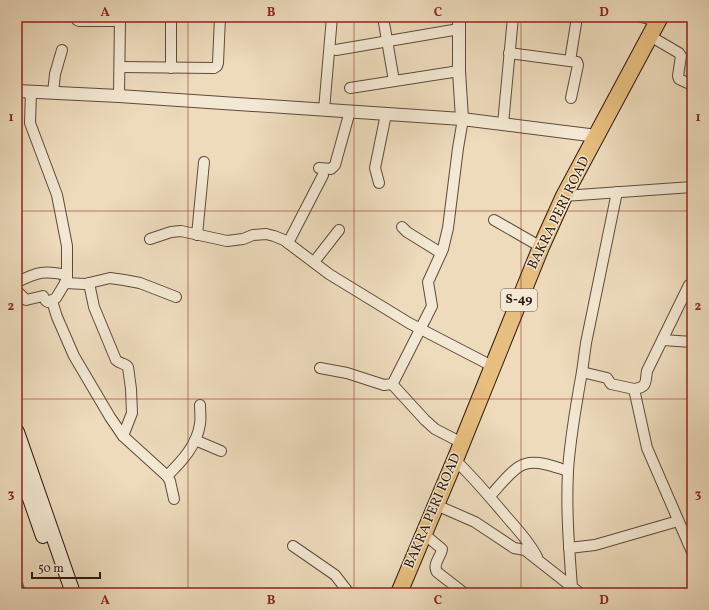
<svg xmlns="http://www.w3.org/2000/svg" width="709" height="610" font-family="Vollkorn,serif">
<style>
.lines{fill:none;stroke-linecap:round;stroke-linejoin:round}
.minor-casing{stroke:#5e4a3b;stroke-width:12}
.tertiary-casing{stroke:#5e4a3b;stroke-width:14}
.secondary-casing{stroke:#2e1910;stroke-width:16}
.primary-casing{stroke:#2e1910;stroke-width:18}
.minor{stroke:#f3e8d3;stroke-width:10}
.tertiary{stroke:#f3e8d3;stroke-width:12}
.secondary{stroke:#f3e8d3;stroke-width:14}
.primary{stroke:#e6be7e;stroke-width:16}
.grid{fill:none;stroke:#8f2418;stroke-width:1;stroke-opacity:0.55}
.labels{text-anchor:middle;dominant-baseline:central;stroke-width:3;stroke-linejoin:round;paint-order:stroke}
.shield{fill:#f3e8d3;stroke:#69574a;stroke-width:1}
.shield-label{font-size:13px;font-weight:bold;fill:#2e1910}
.street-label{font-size:14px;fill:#2e1910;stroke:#f3e8d3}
.neatline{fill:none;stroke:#8f2418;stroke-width:1.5}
.grid-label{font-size:13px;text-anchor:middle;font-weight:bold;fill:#8f2418}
</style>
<rect width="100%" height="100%" fill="#eddbbc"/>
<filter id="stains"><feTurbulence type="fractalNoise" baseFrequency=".005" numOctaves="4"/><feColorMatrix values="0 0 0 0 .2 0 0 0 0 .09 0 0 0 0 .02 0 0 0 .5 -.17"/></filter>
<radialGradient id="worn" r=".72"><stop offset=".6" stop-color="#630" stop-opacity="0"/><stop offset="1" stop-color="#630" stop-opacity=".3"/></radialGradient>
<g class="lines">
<g class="minor-casing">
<g id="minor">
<path d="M76 17 77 20 79 21H120"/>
<path d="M171 17V68"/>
<path d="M383 17 394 81"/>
<path d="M641 17 658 21"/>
<path d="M650 36 679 53 681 56 678 76 679 79 692 85"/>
<path d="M336 50 459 29"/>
<path d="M509 53 577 62 578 65 571 98"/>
<path d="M570 61 577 17"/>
<path d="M120 67 214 68 217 66 218 63 220 17"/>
<path d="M350 88 459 71"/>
<path d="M53 93 55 74 62 50"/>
<path d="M119 96 120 17"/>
<path d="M324 110 332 17"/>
<path d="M503 124 513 17"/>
<path d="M319 168 331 169 335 165 350 111"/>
<path d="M379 183 375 168 386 114"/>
<path d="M564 196 692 187"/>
<path d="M494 220 541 247"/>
<path d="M402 227 407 232 441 253"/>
<path d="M197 235 204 162"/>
<path d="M150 239 171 232 181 231 227 241 243 239 253 235 266 234 274 236 284 240 329 274 409 323 492 366"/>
<path d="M288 243 323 175"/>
<path d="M314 262 339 230"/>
<path d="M17 282C38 272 44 270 66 275"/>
<path d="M65 283 85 284 110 278 124 280 140 283 176 297"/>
<path d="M89 283 94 307 116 360C120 364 125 363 128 367L131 389 132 413 123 436"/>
<path d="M17 291 26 300 43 296 46 301 48 302 56 298 65 283 67 278V246L57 195 30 123 31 92"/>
<path d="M52 301 57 317 74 356 110 417 123 436 167 476 170 481 174 499"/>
<path d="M663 340 692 342"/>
<path d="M320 368 347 373 384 385 392 384 394 381 432 306 428 282 443 249 448 228 458 148 463 119"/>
<path d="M582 372 586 343 617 192"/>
<path d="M392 384 425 420 435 429 462 443"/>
<path d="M634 389C648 387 645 382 647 371L689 285"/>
<path d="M195 440 221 451"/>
<path d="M455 460C473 477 489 496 505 515 516 528 529 541 537 557"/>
<path d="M167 476C182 461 197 445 200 424 201 417 200 411 200 405"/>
<path d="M17 496 28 492"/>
<path d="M490 496C498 488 513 467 525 464 539 460 555 467 568 471"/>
<path d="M436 505 475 522 514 548 525 550 572 587"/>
<path d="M424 534 442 549C441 557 432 564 437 572L464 593"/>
<path d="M293 546 335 575 349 593"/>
<path d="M569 548 595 545 678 521"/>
<path d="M17 584 20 593"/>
<path d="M580 593 572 587C569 548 566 510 568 471 570 438 576 405 582 372L607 378 611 384 634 389 647 448 692 552"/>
</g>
</g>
<g class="tertiary-casing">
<g id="tertiary">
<path d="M459 17V71L462 119"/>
<path d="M17 91 119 96 462 119 597 136"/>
</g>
</g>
<g class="secondary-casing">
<g id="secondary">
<path d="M17 432 73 593"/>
<path d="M21 473 43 536"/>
</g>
</g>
<g class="primary-casing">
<path id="primary" d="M399 593 455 460 541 247 564 196 660 17"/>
</g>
<use href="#minor" class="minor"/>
<use href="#tertiary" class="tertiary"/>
<use href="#secondary" class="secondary"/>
<use href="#primary" class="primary"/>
</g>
<path class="grid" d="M188 17V593M354 17V593M521 17V593M17 211H692M17 399H692"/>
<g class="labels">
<rect class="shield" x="501" y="289" width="36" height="22" rx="3"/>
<g class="shield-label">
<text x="519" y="300">S-49</text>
</g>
<g class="street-label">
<text transform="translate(559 213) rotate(-64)">BAKRA PERI ROAD</text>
<text transform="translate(433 511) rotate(-67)">BAKRA PERI ROAD</text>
</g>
</g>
<rect width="709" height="610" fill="none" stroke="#eddbbc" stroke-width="44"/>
<path d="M32 572v6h68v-6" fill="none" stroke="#2e1910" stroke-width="2"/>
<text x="38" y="572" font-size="12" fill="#2e1910" stroke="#f3e8d3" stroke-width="3" paint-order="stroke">50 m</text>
<rect x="22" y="22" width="665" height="566" class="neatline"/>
<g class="grid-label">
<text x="105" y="16">A</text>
<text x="271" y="16">B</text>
<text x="438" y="16">C</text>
<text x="604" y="16">D</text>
<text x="11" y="121">1</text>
<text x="698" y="121">1</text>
<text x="11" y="310">2</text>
<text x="698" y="310">2</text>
<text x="11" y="498">3</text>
<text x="698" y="498">3</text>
<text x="105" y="604">A</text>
<text x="271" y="604">B</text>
<text x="438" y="604">C</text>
<text x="604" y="604">D</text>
</g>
<rect width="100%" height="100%" filter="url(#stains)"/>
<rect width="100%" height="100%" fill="url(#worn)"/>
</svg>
